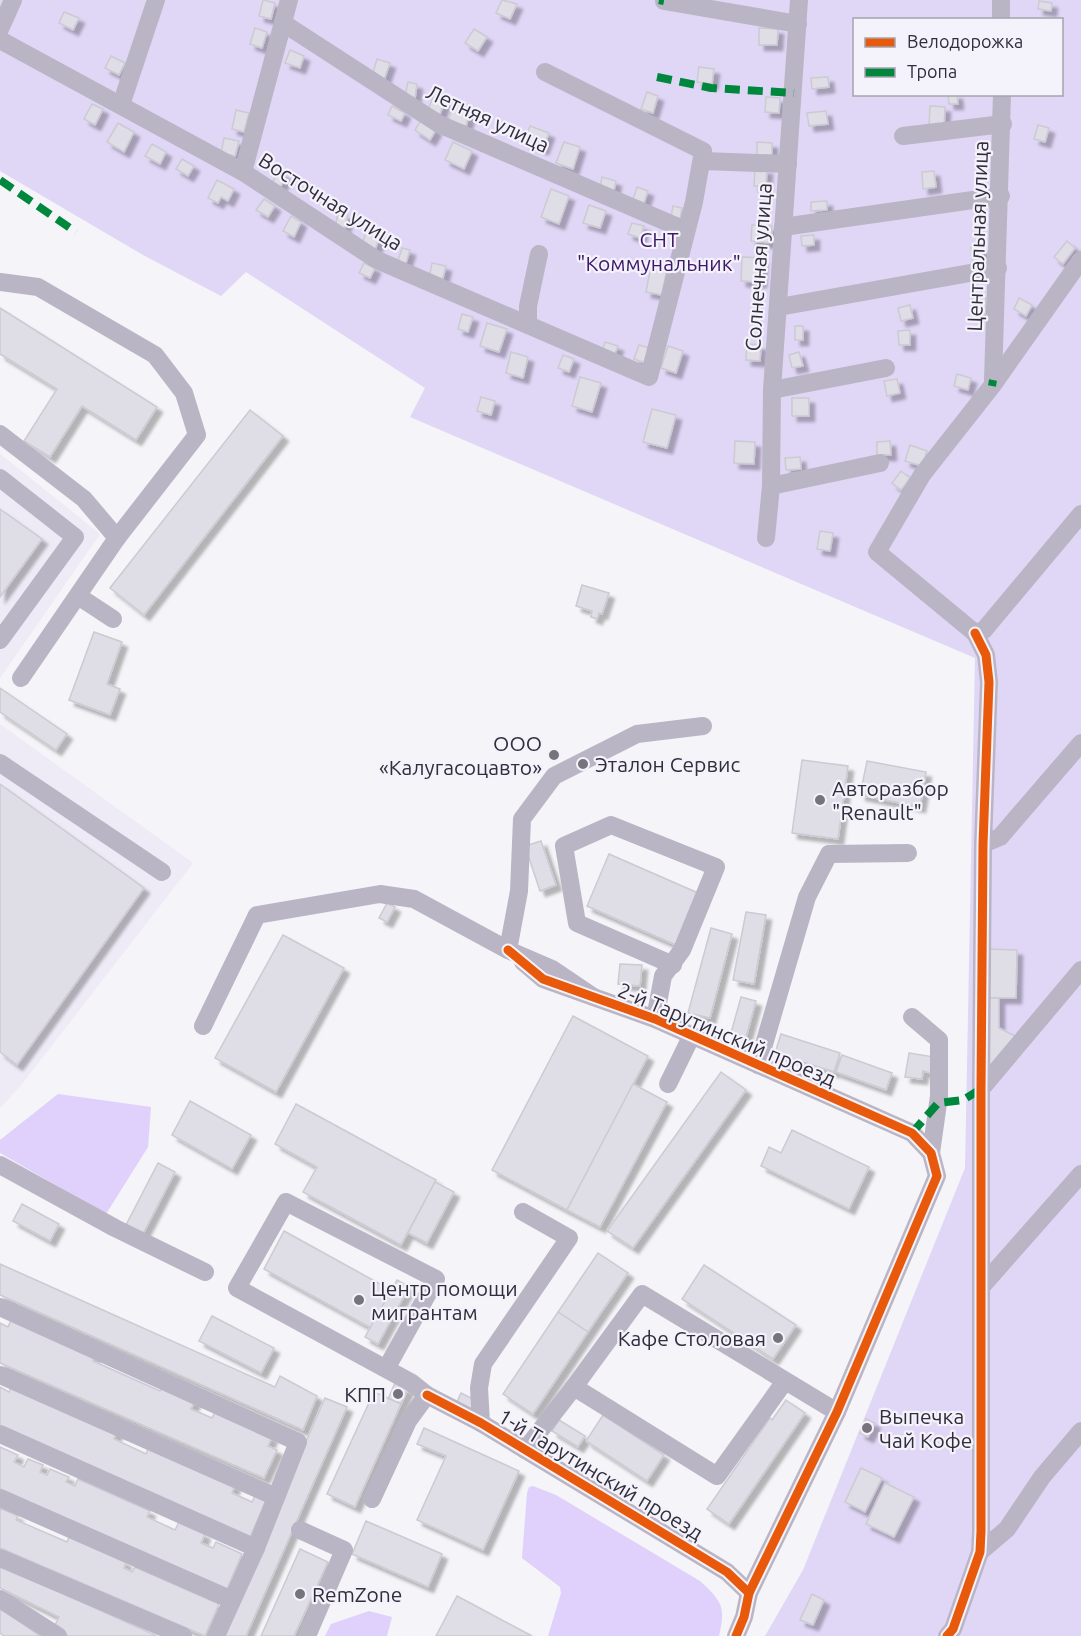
<svg xmlns="http://www.w3.org/2000/svg" width="1081" height="1636" font-family="Ubuntu,sans-serif">
<style>
.built{fill:#eeeaf6}
.green{fill:#e0d6f6;fill-rule:evenodd}
.forest{fill:#dfd1fb}
.building{fill:#dfdde5;stroke:#cccad2;stroke-width:1.5;filter:url(#shadow)}
.lines{fill:none;stroke-linecap:round;stroke-linejoin:round}
.minor{stroke:#bab5c4;stroke-width:18}
.quiet{stroke:#00873e;stroke-width:8;stroke-dasharray:15 8;stroke-linecap:butt}
.cycleway-casing{stroke:#f4f2fa;stroke-width:13}
.cycleway{stroke:#e8590c;stroke-width:9}
.poi-dot{fill:#76737d;stroke:#f4f2fa;stroke-width:2}
.labels{text-anchor:middle;dominant-baseline:central;stroke-width:4.5;stroke-linejoin:round;paint-order:stroke}
.street-label{font-size:21px;fill:#312d3b;stroke:#f4f2fa}
.park-label{font-size:21px;fill:#3e186b;stroke:#f4f2fa}
.poi-label{font-size:21px;fill:#312d3b;stroke:#f4f2fa;text-anchor:start}
</style>
<defs>
<filter id="shadow"><feDropShadow dx="5.5" dy="5.5" stdDeviation="1.5" flood-color="#0004"/></filter>
</defs>
<rect width="100%" height="100%" fill="#f5f4f8"/>
<g class="built">
<path d="M0 454 100 534 0 678Z"/>
<path d="M0 724 193 863 22 1084 0 1108Z"/>
</g>
<path class="green" d="M0 0H1081V1636H765L803 1570 965 1168 975 658 410 417 425 388 246 272 221 296 143 255 0 171ZM854 20H1062V94H854Z"/>
<g class="forest">
<path d="M58 1094 151 1107 148 1147 106 1214 0 1153V1140Z"/>
<path d="M533 1486 556 1495 700 1581C722 1601 726 1607 719 1636H548L561 1593 560 1587 522 1558 527 1493 529 1487Z"/>
<path d="M369 1611 392 1617 387 1636H325L331 1624Z"/>
</g>
<g class="building">
<path d="M263 0 275 3 271 19 259 16Z"/>
<path d="M502 0 517 4 510 19 496 13Z"/>
<path d="M1039 1 1052 3 1051 11 1038 9Z"/>
<path d="M64 12 79 18 73 30 59 23Z"/>
<path d="M255 28 267 32 262 48 250 44Z"/>
<path d="M759 28 778 29 777 45H759Z"/>
<path d="M474 29 487 37 478 51 465 43Z"/>
<path d="M290 50 304 56 300 68 285 63Z"/>
<path d="M111 56 125 63 119 75 105 68Z"/>
<path d="M377 59 390 63 384 80 372 76Z"/>
<path d="M699 67 714 69 712 84 697 82Z"/>
<path d="M828 77 829 87 812 89 811 78Z"/>
<path d="M408 82 417 84 415 98 405 96Z"/>
<path d="M647 92 658 96 653 113 641 109Z"/>
<path d="M948 94H957L958 104H949Z"/>
<path d="M433 97 445 101 440 114 428 110Z"/>
<path d="M766 97 780 98 779 113 765 112Z"/>
<path d="M455 100 472 106 466 126 448 121Z"/>
<path d="M92 104 103 109 95 125 84 119Z"/>
<path d="M392 106 405 113 401 121 388 115Z"/>
<path d="M930 106 945 107 944 128 929 127Z"/>
<path d="M236 110 249 113 244 132 232 129Z"/>
<path d="M826 111 828 124 809 126 807 113Z"/>
<path d="M421 120 436 130 430 140 415 130Z"/>
<path d="M118 123 134 132 124 152 107 142Z"/>
<path d="M1038 125 1049 128 1045 142 1034 139Z"/>
<path d="M530 126 549 133 543 149 524 142Z"/>
<path d="M224 138 239 141 235 156 221 153Z"/>
<path d="M453 142 472 151 464 169 445 160Z"/>
<path d="M564 142 580 147 573 169 556 163Z"/>
<path d="M757 142 772 143V159L757 158Z"/>
<path d="M152 144 166 152 160 164 145 156Z"/>
<path d="M182 159 194 166 188 176 176 169Z"/>
<path d="M755 169H767L766 186H754Z"/>
<path d="M278 171 286 175 280 188 272 184Z"/>
<path d="M934 171 936 187 923 189 922 172Z"/>
<path d="M602 177 616 181 614 190 600 187Z"/>
<path d="M217 180 234 189 228 201 221 197 218 203 208 198Z"/>
<path d="M637 187 648 191 644 203 633 199Z"/>
<path d="M551 189 569 196 559 224 541 217Z"/>
<path d="M264 199 275 206 268 217 256 210Z"/>
<path d="M827 201V210L811 211V202Z"/>
<path d="M589 205 606 211 600 228 583 223Z"/>
<path d="M673 206 682 208 680 219 671 217Z"/>
<path d="M338 213 348 215 344 230 335 228Z"/>
<path d="M291 216 301 222 294 237 283 231Z"/>
<path d="M632 223 644 226 640 238 628 234Z"/>
<path d="M752 225 772 226 771 243 751 241Z"/>
<path d="M367 231 380 236 375 250 361 246Z"/>
<path d="M814 235V245L802 246 801 236Z"/>
<path d="M1067 241 1075 248 1063 264 1054 257Z"/>
<path d="M981 246 983 263 973 264 971 247Z"/>
<path d="M402 248 410 250 405 266 397 264Z"/>
<path d="M742 257 762 258 761 282 741 281Z"/>
<path d="M652 260 668 263 662 295 646 292Z"/>
<path d="M364 263 375 268 370 278 359 273Z"/>
<path d="M432 263 446 266 442 282 429 278Z"/>
<path d="M972 298H986L985 314H972Z"/>
<path d="M1019 298 1032 305 1026 316 1014 309Z"/>
<path d="M910 305 913 318 901 321 898 308Z"/>
<path d="M0 308 157 407 136 440 82 406 50 457 24 441 57 389 0 354Z"/>
<path d="M462 314 473 317 468 332 458 329Z"/>
<path d="M487 323 507 329 499 352 480 346Z"/>
<rect x="795" y="326" width="8" height="14"/>
<path d="M910 330V345H899L898 331Z"/>
<path d="M605 342 618 346 614 356 602 351Z"/>
<path d="M747 344 761 345 760 361 746 360Z"/>
<path d="M639 345 650 348 645 363 634 359Z"/>
<path d="M668 346 683 351 676 373 661 368Z"/>
<path d="M511 352 528 357 523 378 506 373Z"/>
<path d="M799 352 803 366 792 368 789 355Z"/>
<path d="M563 355 574 359 569 372 558 368Z"/>
<path d="M957 374 971 378 968 390 954 386Z"/>
<path d="M580 377 601 383 592 412 572 406Z"/>
<path d="M897 379 900 393 887 396 884 381Z"/>
<path d="M481 397 495 401 491 415 477 411Z"/>
<rect x="792" y="398" width="17" height="18"/>
<path d="M652 409 676 415 667 448 643 442Z"/>
<path d="M250 410 283 436 144 615 110 588Z"/>
<path d="M735 441 755 442 754 464 734 463Z"/>
<path d="M890 441 891 455H877V442Z"/>
<path d="M910 445 927 451 922 466 905 461Z"/>
<path d="M800 457 801 469 786 470 785 458Z"/>
<path d="M901 471 910 478 901 490 892 483Z"/>
<path d="M0 509 42 539 0 597Z"/>
<path d="M820 531 833 533 830 551 817 549Z"/>
<path d="M582 585 609 593 602 614 599 613 597 619 591 617 592 611 576 606Z"/>
<path d="M94 632 122 642 107 684 120 689 110 715 69 700Z"/>
<path d="M0 688 67 734 56 750 0 712Z"/>
<path d="M802 760 848 766 838 839 792 833Z"/>
<path d="M867 761 926 772 920 807 860 795Z"/>
<path d="M0 784 144 888 17 1065 0 1052Z"/>
<path d="M541 841 556 885 540 891 525 846Z"/>
<path d="M609 854 698 893 676 945 587 906Z"/>
<path d="M387 903 395 907 387 922 379 918Z"/>
<path d="M746 912 766 915 754 984 733 980Z"/>
<path d="M711 928 732 934 710 1018 688 1013Z"/>
<path d="M283 935 344 968 276 1092 215 1058Z"/>
<path d="M987 949 1017 950 1016 998H987Z"/>
<path d="M620 964 642 965 640 986 618 984Z"/>
<path d="M741 997 756 1001 746 1037 731 1033Z"/>
<path d="M987 998H999V1028L1019 1038 994 1067H986Z"/>
<path d="M573 1016 648 1056 567 1210 492 1170Z"/>
<path d="M781 1034 840 1053 834 1072 775 1053Z"/>
<path d="M909 1053 934 1057 931 1073 923 1071 922 1079 905 1077Z"/>
<path d="M842 1055 892 1073 886 1090 836 1072Z"/>
<path d="M721 1072 746 1090 633 1248 607 1231Z"/>
<path d="M633 1084 667 1102 600 1227 567 1210Z"/>
<path d="M190 1101 251 1135 232 1169 172 1135Z"/>
<path d="M296 1104 436 1180 401 1245 303 1192 317 1167 275 1144Z"/>
<path d="M792 1130 869 1167 849 1209 761 1166 769 1147 781 1153Z"/>
<path d="M158 1163 175 1172 143 1234 126 1225Z"/>
<path d="M435 1182 454 1192 427 1243 408 1233Z"/>
<path d="M22 1204 59 1224 50 1241 13 1221Z"/>
<path d="M284 1231 391 1290 371 1328 264 1269Z"/>
<path d="M598 1253 628 1273 588 1332 558 1312Z"/>
<path d="M0 1264 275 1387 280 1376 317 1396 303 1430 0 1295Z"/>
<path d="M704 1265 796 1325 773 1359 682 1299Z"/>
<path d="M397 1280 409 1287 378 1344 365 1337Z"/>
<path d="M558 1312 588 1332 533 1414 503 1394Z"/>
<path d="M212 1316 274 1348 261 1373 199 1341Z"/>
<path d="M11 1320 95 1356 93 1361 160 1391 162 1387 195 1401 191 1409 212 1418 215 1412 272 1437 268 1446 277 1450 264 1478 0 1363V1323L8 1327Z"/>
<path d="M395 1383 408 1389 401 1404 388 1399Z"/>
<path d="M12 1386 117 1432 114 1439 146 1454 149 1446 235 1485 232 1493 252 1502 255 1496 266 1501 250 1537 0 1426V1387L9 1392Z"/>
<path d="M374 1392 401 1404 355 1507 327 1494Z"/>
<path d="M461 1393 475 1400 471 1409 457 1402Z"/>
<path d="M325 1398 347 1407 246 1636H221Z"/>
<path d="M786 1400 805 1413 729 1524 707 1509 770 1418 772 1420Z"/>
<path d="M603 1415 664 1455 647 1481 586 1441Z"/>
<path d="M866 1419 875 1423 868 1437 860 1433Z"/>
<path d="M559 1420 585 1436 578 1447 552 1431Z"/>
<path d="M424 1428 519 1471 483 1550 417 1520 446 1456 417 1444Z"/>
<path d="M0 1447 18 1455 14 1462 24 1467 28 1459 43 1465 40 1472 47 1475 50 1469 69 1477 66 1482 75 1486 78 1479 150 1511 147 1517 175 1530 179 1522 205 1534 201 1543 213 1548 216 1542 242 1554 227 1589 0 1489Z"/>
<path d="M861 1468 882 1478 865 1512 845 1502Z"/>
<path d="M885 1483 914 1497 894 1537 866 1524Z"/>
<path d="M0 1508 18 1516 16 1520 67 1542 69 1537 126 1562 124 1568 132 1572 135 1567 219 1604 205 1636 0 1548Z"/>
<path d="M366 1521 442 1554 428 1587 352 1554Z"/>
<path d="M300 1549 328 1562 294 1636H261Z"/>
<path d="M0 1565 157 1636H68L54 1627 59 1617 0 1588Z"/>
<path d="M812 1594 824 1600 813 1625 800 1620Z"/>
<path d="M457 1596 532 1636H436Z"/>
<path d="M0 1608 40 1636H4L0 1633Z"/>
</g>
<g class="lines">
<g class="minor">
<path d="M664 1 798 24"/>
<path d="M1001 20V0"/>
<path d="M283 23 439 124 685 230"/>
<path d="M0 29 13 0"/>
<path d="M0 40 243 172 377 260 649 377 694 202 703 151 545 72"/>
<path d="M121 105 156 0"/>
<path d="M903 136 1003 124"/>
<path d="M703 161 788 164"/>
<path d="M243 172 289 0"/>
<path d="M783 227 1001 196"/>
<path d="M1081 260 992 386 922 475 877 552 975 633 984 630 1081 514"/>
<path d="M0 282 38 287 155 355 184 393 197 435 117 538"/>
<path d="M779 307 998 268"/>
<path d="M528 325V306L539 254"/>
<path d="M993 380 1002 94"/>
<path d="M772 390 886 368"/>
<path d="M0 434 84 499 117 538 21 678"/>
<path d="M0 478 75 537 0 640"/>
<path d="M771 486 880 463"/>
<path d="M766 538 771 486 772 390 799 0"/>
<path d="M78 596 113 619"/>
<path d="M0 763 162 872"/>
<path d="M983 844 1000 837 1081 743"/>
<path d="M508 950 519 891 522 819 554 776 637 734 703 726"/>
<path d="M523 962 543 979 655 1019 912 1133 931 1153"/>
<path d="M655 1019 663 976 682 950 716 867 611 825 564 846 577 923 673 965"/>
<path d="M203 1026 257 915 380 894 414 899 508 950 552 969 592 996"/>
<path d="M758 1065 807 897 829 854 908 853"/>
<path d="M668 1084 692 1035"/>
<path d="M981 1089 1081 970"/>
<path d="M0 1165 115 1228 205 1272"/>
<path d="M982 1286 1081 1174"/>
<path d="M0 1307 298 1442 256 1548 216 1636"/>
<path d="M0 1375 276 1497"/>
<path d="M785 1381 717 1476 574 1387 642 1294 837 1412"/>
<path d="M427 1395 481 1423 727 1572 749 1593"/>
<path d="M481 1423 479 1388 483 1364 569 1238 523 1212"/>
<path d="M0 1434 256 1548"/>
<path d="M525 1450 574 1387"/>
<path d="M0 1498 232 1600"/>
<path d="M372 1499 408 1421 427 1395 412 1383 237 1288 286 1202 436 1279 386 1369"/>
<path d="M300 1530 344 1550 307 1636"/>
<path d="M980 1552 1007 1529 1042 1477 1081 1431"/>
<path d="M0 1558 183 1636"/>
<path d="M0 1599 58 1636"/>
<path d="M736 1636 744 1617 749 1593 837 1412 937 1176 931 1153 939 1096V1040L912 1017"/>
<path d="M947 1636 953 1629 980 1552 981 1531V1089L983 844 989 682 986 655 975 633"/>
</g>
<g class="quiet">
<path d="M659 0 664 1"/>
<path d="M657 77 711 88 794 93"/>
<path d="M0 180 76 232"/>
<path d="M992 386 993 380"/>
<path d="M912 1133 938 1103 963 1100 981 1089"/>
</g>
<g class="cycleway-casing">
<g id="cycleway">
<path d="M508 950 543 979 655 1019 912 1133 931 1153 937 1176 837 1412 749 1593 744 1617 736 1636"/>
<path d="M427 1395 481 1423 727 1572 749 1593"/>
<path d="M947 1636 953 1629 980 1552 981 1531V1089L983 844 989 682 986 655 975 633"/>
</g>
</g>
<use href="#cycleway" class="cycleway"/>
</g>
<g class="poi-dot">
<circle cx="554" cy="755" r="6"/>
<circle cx="583" cy="764" r="6"/>
<circle cx="820" cy="800" r="6"/>
<circle cx="359" cy="1300" r="6"/>
<circle cx="778" cy="1338" r="6"/>
<circle cx="398" cy="1394" r="6"/>
<circle cx="867" cy="1428" r="6"/>
<circle cx="300" cy="1594" r="6"/>
</g>
<g class="labels">
<g class="street-label">
<text transform="translate(488 118) rotate(25)">Летняя улица</text>
<text transform="translate(331 201) rotate(32)">Восточная улица</text>
<text transform="translate(977 236) rotate(-88)">Центральная улица</text>
<text transform="translate(758 267) rotate(-86)">Солнечная улица</text>
<text transform="translate(727 1034) rotate(23)">2-й Тарутинский проезд</text>
<text transform="translate(601 1474) rotate(31)">1-й Тарутинский проезд</text>
</g>
<g class="park-label">
<text x="659" y="239">СНТ<tspan x="659" dy="24">"Коммунальник"</tspan></text>
</g>
<g class="poi-label">
<text x="542" y="743" text-anchor="end">ООО<tspan x="542" dy="24">«Калугасоцавто»</tspan></text>
<text x="595" y="764">Эталон Сервис</text>
<text x="832" y="788">Авторазбор<tspan x="832" dy="24">"Renault"</tspan></text>
<text x="371" y="1288">Центр помощи<tspan x="371" dy="24">мигрантам</tspan></text>
<text x="766" y="1338" text-anchor="end">Кафе Столовая</text>
<text x="386" y="1394" text-anchor="end">КПП</text>
<text x="879" y="1416">Выпечка<tspan x="879" dy="24">Чай Кофе</tspan></text>
<text x="312" y="1594">RemZone</text>
</g>
</g>
<rect x="853" y="18" width="210" height="78" fill="#f4f2fa" stroke="#a6a3ae" stroke-width="1.5"/>
<rect x="865" y="38" width="30" height="9" fill="#e8590c" stroke="#a6a3ae" stroke-width="1.5"/>
<text x="907" y="48" font-size="18" fill="#312d3b">Велодорожка</text>
<rect x="865" y="68" width="30" height="9" fill="#00873e" stroke="#a6a3ae" stroke-width="1.5"/>
<text x="907" y="78" font-size="18" fill="#312d3b">Тропа</text>
</svg>
